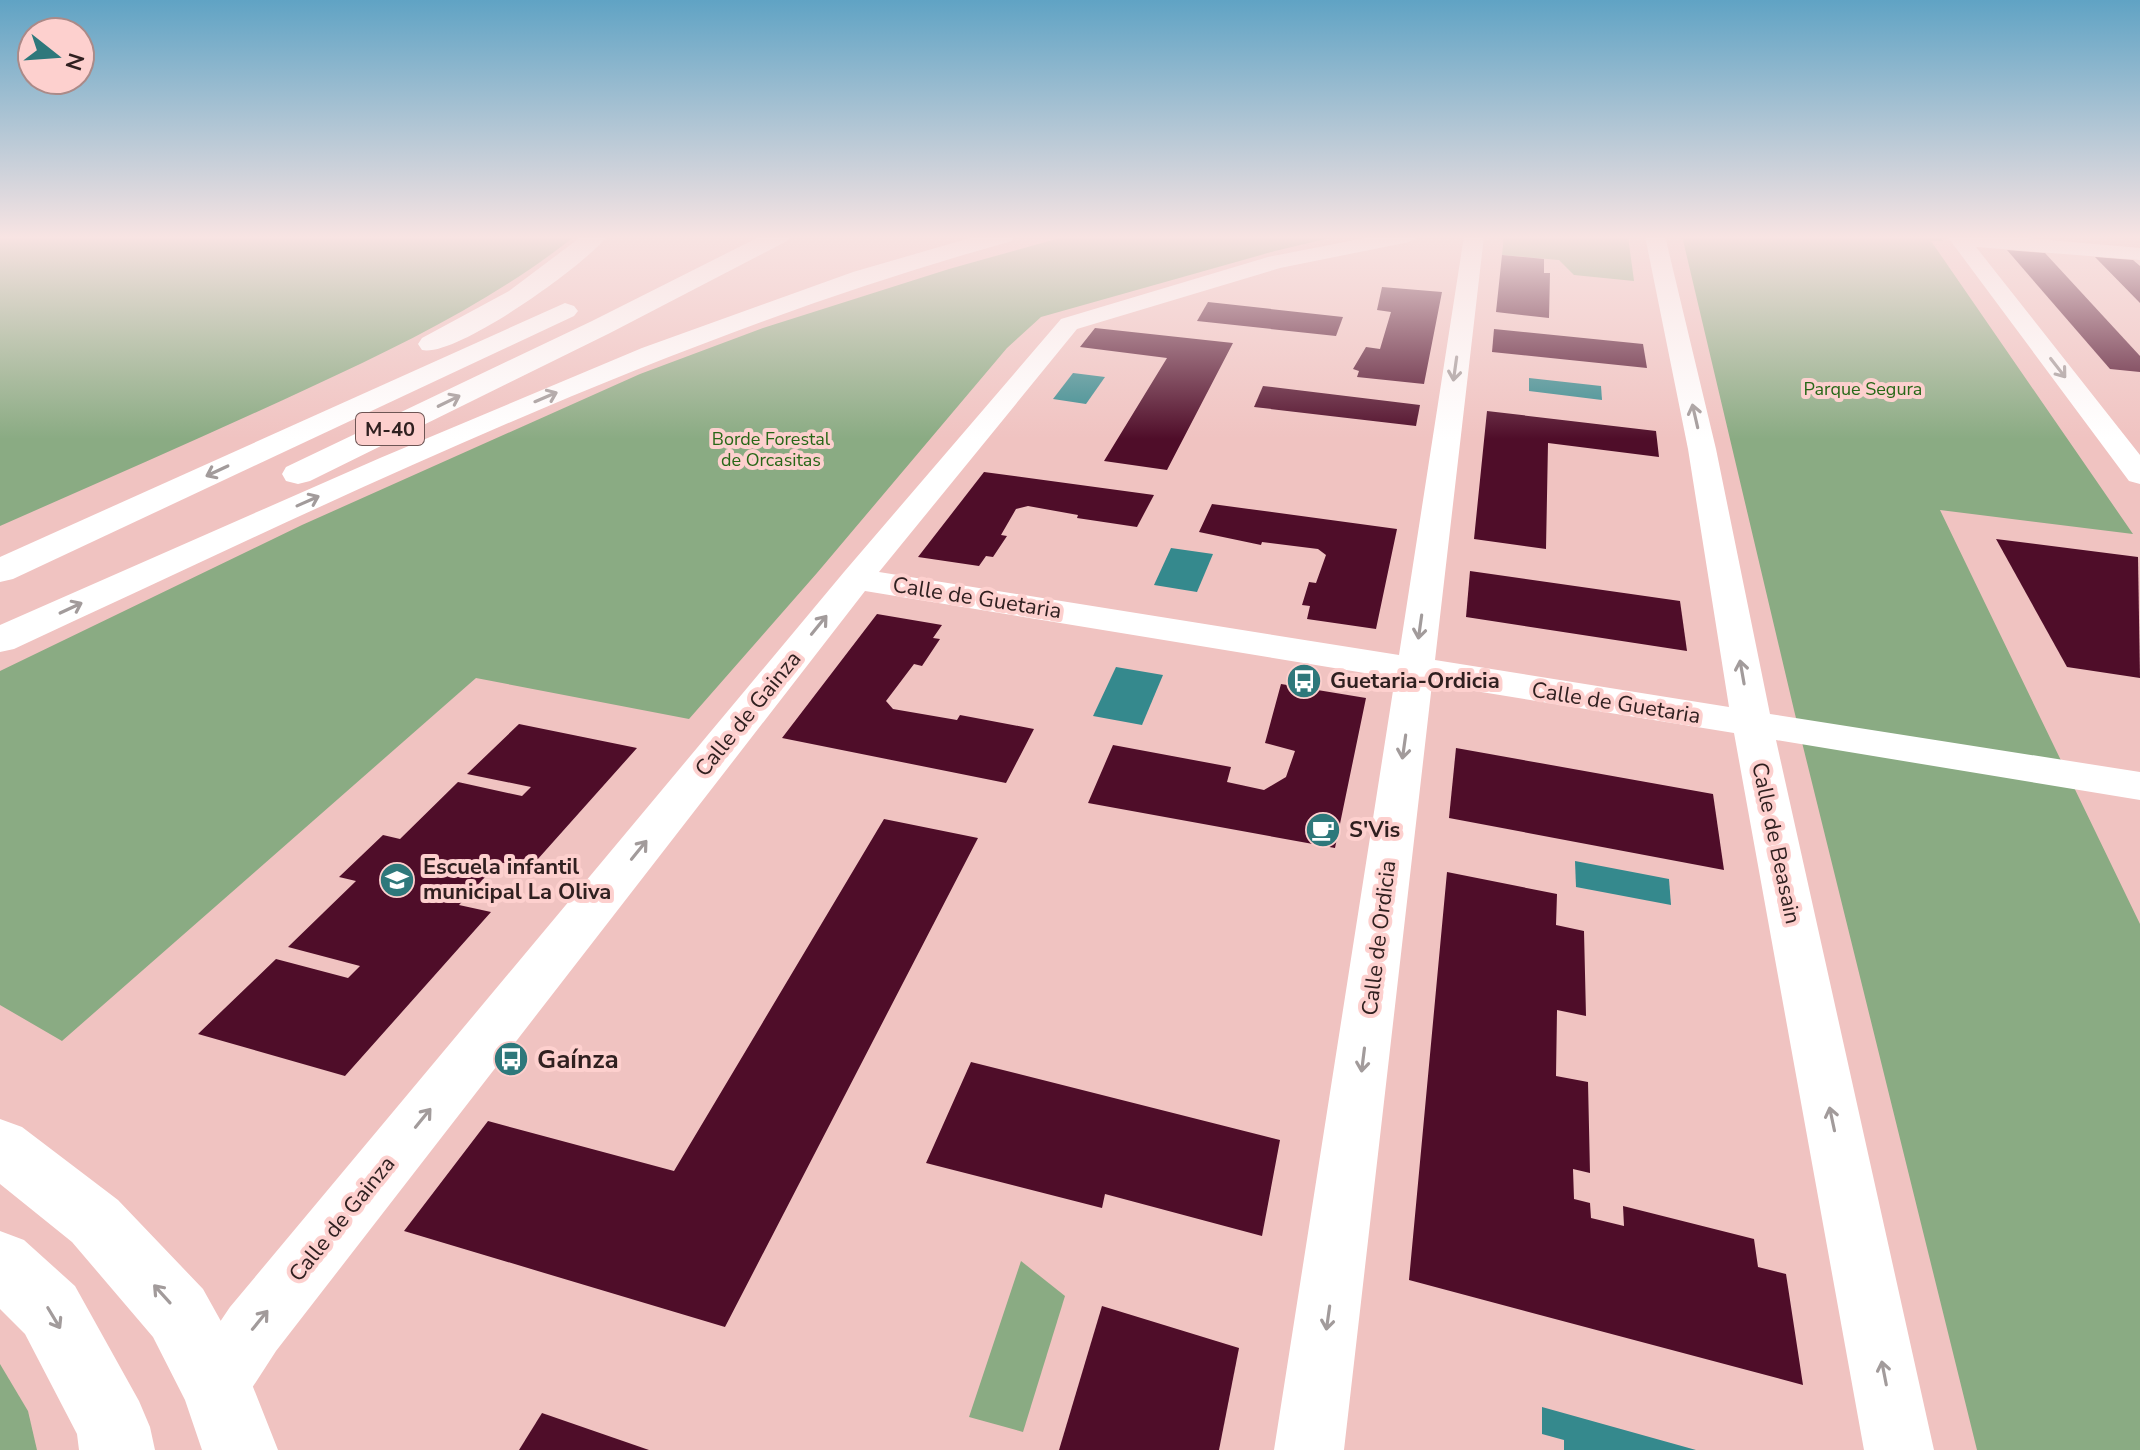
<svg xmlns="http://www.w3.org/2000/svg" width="2140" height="1450" font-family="'Nunito Sans',sans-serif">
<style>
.green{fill:#8aab83}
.water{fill:#35898d}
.building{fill:#4f0d29}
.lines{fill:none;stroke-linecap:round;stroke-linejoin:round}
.street{fill:#fff;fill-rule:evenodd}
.secondary{fill:#fff;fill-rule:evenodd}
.highway{fill:#fff;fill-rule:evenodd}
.oneway{stroke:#a29b9b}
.labels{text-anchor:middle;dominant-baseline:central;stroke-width:8;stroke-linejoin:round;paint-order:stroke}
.far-park-label{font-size:18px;fill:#276717;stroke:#fdd0ce}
.shield{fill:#fdd0ce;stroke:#6e5554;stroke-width:2}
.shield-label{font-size:20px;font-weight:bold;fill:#302020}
.street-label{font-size:22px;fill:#302020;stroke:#fdd0ce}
.poi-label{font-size:22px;font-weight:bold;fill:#302020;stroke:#fdd0ce;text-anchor:start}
.near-poi-label{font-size:26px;font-weight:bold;fill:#302020;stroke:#fdd0ce;text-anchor:start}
</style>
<rect width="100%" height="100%" fill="#f0c3c1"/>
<g class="green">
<path d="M0 236H575C494 300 404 344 311 387 208 435 104 480 0 526Z"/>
<path d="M1067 236H1338L1275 251 1041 317 1007 348 817 573 689 719 476 678 62 1041 0 1005V671L302 525 640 374 763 328 949 269Z"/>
<path d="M1504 236H1628L1634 281 1574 275 1559 260 1502 255Z"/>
<path d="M1682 236H1940L1943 241H1931L2133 534 1940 510 2140 924V1450H1977L1794 710Z"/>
<path d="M1021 1261 1065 1296 1023 1432 969 1417Z"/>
<path d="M0 1364 28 1411 37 1450H0Z"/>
</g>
<g class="water">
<path d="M1073 373 1105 377 1086 404 1053 399Z"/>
<path d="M1529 378 1601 386 1602 400 1529 391Z"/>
<path d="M1171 548 1213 554 1197 592 1154 585Z"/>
<path d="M1116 667 1163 675 1142 725 1093 716Z"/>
<path d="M1575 861 1669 879 1671 905 1576 887Z"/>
<path d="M1542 1407 1696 1450H1564V1440L1542 1434Z"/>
</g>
<g class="building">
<path d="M2007 250 2045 253 2140 356V372L2110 369Z"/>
<path d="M1502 255 1544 259V273H1550L1549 318 1496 312Z"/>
<path d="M2095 257 2133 260 2140 266V303Z"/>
<path d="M1382 287 1442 292 1424 384 1357 377 1359 371 1353 369 1366 347 1380 349 1391 312 1377 310Z"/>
<path d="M1208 302 1343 317 1336 336 1197 321Z"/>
<path d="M1095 328 1233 343 1167 470 1104 461 1167 358 1080 347Z"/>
<path d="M1494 329 1643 344 1647 368 1492 352Z"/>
<path d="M1263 386 1420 405 1416 426 1254 407Z"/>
<path d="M1487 411 1656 431 1659 457 1548 443 1546 549 1474 539Z"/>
<path d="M984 472 1154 495 1137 527 1077 518 1078 515 1028 506 1016 509 1001 535 1007 536 993 557 986 556 979 566 918 557Z"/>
<path d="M1212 504 1397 529 1376 629 1307 619 1310 606 1302 605 1309 582 1316 583 1326 555 1318 549 1262 542 1261 545 1199 532Z"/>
<path d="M1996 539 2138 557 2140 678 2067 667Z"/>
<path d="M1470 571 1680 601 1687 651 1466 617Z"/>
<path d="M877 614 942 625 933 638 940 639 922 666 914 664 886 701 893 709 957 720 960 715 1034 729 1006 783 782 738Z"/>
<path d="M1281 684 1366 698 1335 848 1088 803 1113 745 1231 767 1227 782 1264 790 1286 777 1295 751 1265 743Z"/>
<path d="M519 724 637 748 529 869 499 862 459 905 491 912 345 1076 198 1034 276 959 348 978 360 966 288 947 356 881 339 877 383 835 400 839 458 782 522 796 531 787 467 774Z"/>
<path d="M1456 748 1713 794 1724 870 1449 818Z"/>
<path d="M884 819 978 838 725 1327 404 1231 488 1121 674 1171Z"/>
<path d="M1447 872 1557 894 1556 925 1584 931 1586 1016 1557 1010 1556 1076 1588 1082 1590 1173 1573 1169 1574 1199 1590 1203 1591 1218 1624 1226 1623 1206 1754 1239 1758 1267 1786 1274 1803 1385 1409 1280Z"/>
<path d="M971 1062 1280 1140 1262 1236 1105 1194 1102 1208 926 1163Z"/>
<path d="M1102 1306 1239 1348 1219 1450H1059Z"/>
<path d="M542 1413 649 1450H519Z"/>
</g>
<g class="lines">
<g class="street">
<path d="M1375 236H1419L1409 242 1280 268 1077 329 879 572 1399 655 1464 236H1484L1435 660 1729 707 1688 449 1645 236H1665L1716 449 1770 714 2140 772V800L1776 740 1934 1450H1864L1734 733 1432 684 1344 1450H1274L1395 678 865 591 276 1351 239 1408 216 1418 193 1408 183 1385 193 1362 230 1307 844 572 1061 319 1268 257Z"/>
<path d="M1947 236H2002L2140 248V260L1976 247 2140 455V484L2129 481Z"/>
</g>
<g class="secondary">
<path d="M0 1119 22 1127 118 1200 203 1289 242 1359 278 1450H202L185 1400 153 1337 72 1242 0 1184Z"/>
<path d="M0 1231 24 1240 75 1286 139 1401 150 1427 155 1450H79L77 1434 25 1334 0 1309Z"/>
</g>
<g class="highway">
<path d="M582 236H607C586 265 455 358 422 350L418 344 422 338 509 291Z"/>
<path d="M761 236H790L787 241 610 333 310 481 298 484 286 481 282 474 286 467 592 321Z"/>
<path d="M977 236H1015L1012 241C665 337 340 498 14 649L0 652V625L380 458 642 348 853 272Z"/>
<path d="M565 303 574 306 578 311 574 316 13 579 0 582V557Z"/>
</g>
</g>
<defs><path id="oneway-shaft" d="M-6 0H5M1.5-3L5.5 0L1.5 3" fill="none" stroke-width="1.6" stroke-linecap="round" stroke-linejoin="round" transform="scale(2)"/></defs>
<g class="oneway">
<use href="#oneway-shaft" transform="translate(2058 368) rotate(52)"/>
<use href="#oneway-shaft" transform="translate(1455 369) rotate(98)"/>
<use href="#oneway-shaft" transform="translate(546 397) rotate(-23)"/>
<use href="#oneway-shaft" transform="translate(449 401) rotate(-26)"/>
<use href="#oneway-shaft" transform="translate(1695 416) rotate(-103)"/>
<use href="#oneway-shaft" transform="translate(217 471) rotate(155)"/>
<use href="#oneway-shaft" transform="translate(308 501) rotate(-24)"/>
<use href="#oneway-shaft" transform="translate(71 608) rotate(-25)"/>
<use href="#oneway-shaft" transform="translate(819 625) rotate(-51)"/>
<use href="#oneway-shaft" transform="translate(1420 627) rotate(98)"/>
<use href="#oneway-shaft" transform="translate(1742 672) rotate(-100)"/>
<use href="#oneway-shaft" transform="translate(1404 747) rotate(98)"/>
<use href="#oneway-shaft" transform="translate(639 850) rotate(-51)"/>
<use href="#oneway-shaft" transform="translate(1363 1060) rotate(97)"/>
<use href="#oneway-shaft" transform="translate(423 1118) rotate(-51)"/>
<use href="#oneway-shaft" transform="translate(1832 1119) rotate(-102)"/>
<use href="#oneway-shaft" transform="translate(162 1294) rotate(-132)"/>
<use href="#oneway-shaft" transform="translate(54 1318) rotate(59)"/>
<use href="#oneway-shaft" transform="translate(1328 1318) rotate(98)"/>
<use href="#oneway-shaft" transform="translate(260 1320) rotate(-51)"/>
<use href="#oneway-shaft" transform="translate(1884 1373) rotate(-101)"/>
</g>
<linearGradient id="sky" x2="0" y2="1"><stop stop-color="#60a3c4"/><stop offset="0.54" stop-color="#f8e4e3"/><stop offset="1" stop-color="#f8e4e3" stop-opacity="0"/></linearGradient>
<rect width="2140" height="439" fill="url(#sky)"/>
<defs>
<g id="bus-disc" transform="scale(1.8)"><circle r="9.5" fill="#2e787b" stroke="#fdd0ce"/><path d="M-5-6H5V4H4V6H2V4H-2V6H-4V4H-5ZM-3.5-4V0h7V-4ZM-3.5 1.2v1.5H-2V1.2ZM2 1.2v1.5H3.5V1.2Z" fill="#fff"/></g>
<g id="cafe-disc" transform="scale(1.8)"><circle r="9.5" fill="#2e787b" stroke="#fdd0ce"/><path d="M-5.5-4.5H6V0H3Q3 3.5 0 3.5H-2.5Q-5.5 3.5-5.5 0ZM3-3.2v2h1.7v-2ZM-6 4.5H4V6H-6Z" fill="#fff"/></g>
<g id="school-disc" transform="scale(1.8)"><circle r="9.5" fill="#2e787b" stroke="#fdd0ce"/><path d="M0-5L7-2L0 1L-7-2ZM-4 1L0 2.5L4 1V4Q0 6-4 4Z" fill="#fff"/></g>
</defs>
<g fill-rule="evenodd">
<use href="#bus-disc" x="1304" y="681"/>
<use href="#cafe-disc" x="1323" y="830"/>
<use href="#school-disc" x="397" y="880"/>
<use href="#bus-disc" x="511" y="1059"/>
</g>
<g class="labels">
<g class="far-park-label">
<text x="1863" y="389">Parque Segura</text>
<text x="771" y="439">Borde Forestal<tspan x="771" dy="21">de Orcasitas</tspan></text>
</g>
<rect class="shield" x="356" y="413" width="68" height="32" rx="6"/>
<g class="shield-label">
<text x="390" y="429">M-40</text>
</g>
<g class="street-label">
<text transform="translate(977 598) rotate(9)">Calle de Guetaria</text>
<text transform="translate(1616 703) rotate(9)">Calle de Guetaria</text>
<text transform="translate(748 714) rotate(-51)">Calle de Gainza</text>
<text transform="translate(1776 843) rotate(78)">Calle de Beasain</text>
<text transform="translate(1379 938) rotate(-83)">Calle de Ordicia</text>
<text transform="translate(342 1219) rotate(-51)">Calle de Gainza</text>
</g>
<g class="poi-label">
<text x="1330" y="681">Guetaria-Ordicia</text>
<text x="1349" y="830">S'Vis</text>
<text x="423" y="867">Escuela infantil<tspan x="423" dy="25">municipal La Oliva</tspan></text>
</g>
<g class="near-poi-label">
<text x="537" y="1059">Gaínza</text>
</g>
</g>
<g transform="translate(56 56) rotate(107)"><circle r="38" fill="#fdd0ce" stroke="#ab8a88" stroke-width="2"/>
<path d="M0-6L14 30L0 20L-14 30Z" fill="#2e787b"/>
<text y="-12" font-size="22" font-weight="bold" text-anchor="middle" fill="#302020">N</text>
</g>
</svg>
